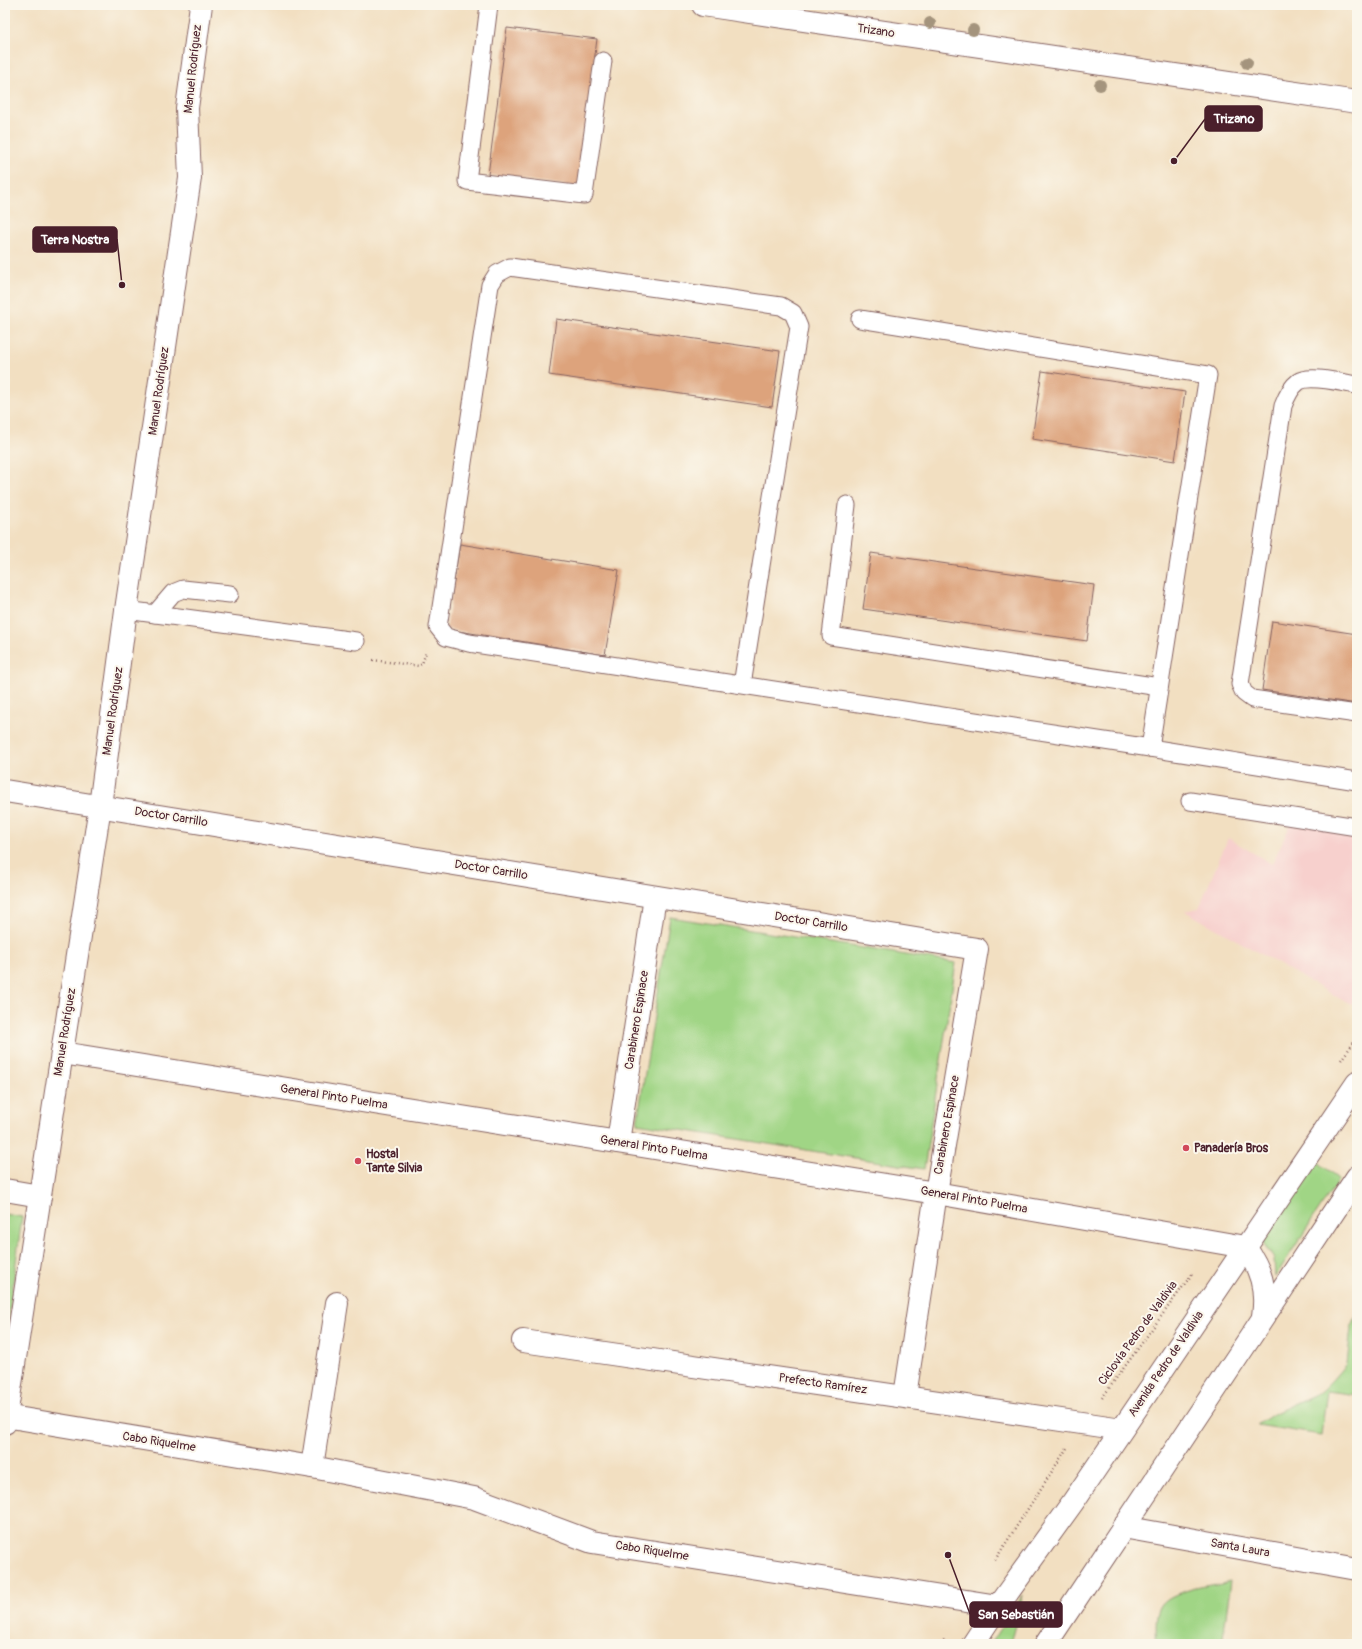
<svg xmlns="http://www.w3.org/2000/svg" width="1362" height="1649" font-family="Pangolin,sans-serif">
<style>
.built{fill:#f7d0cd}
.green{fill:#a0d585;stroke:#757a58}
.building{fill:#dda37c}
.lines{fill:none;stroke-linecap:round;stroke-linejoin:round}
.lane-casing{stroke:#856260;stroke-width:19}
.street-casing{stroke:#856260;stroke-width:24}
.secondary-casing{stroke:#856260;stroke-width:24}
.primary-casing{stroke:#856260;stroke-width:24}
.path{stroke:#856260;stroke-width:2.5;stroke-dasharray:1 3;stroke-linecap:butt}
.lane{stroke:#fff;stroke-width:17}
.street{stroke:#fff;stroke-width:22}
.secondary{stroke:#fff;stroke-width:22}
.primary{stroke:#fff;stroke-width:22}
.tree{fill:#a4947d}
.poi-dot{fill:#d1495b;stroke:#fbf7ec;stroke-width:1.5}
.labels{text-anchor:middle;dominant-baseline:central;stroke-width:4;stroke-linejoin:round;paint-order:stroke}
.street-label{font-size:12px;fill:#4a1f2b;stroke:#fbf7ec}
.poi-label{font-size:12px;font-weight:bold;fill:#4a1f2b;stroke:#fbf7ec;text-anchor:start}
.leader{fill:none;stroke:#4a1f2b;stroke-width:1.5}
.callout-dot{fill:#4a1f2b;stroke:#fbf7ec;stroke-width:1.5}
.callout{fill:#4a1f2b;stroke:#4a1f2b;stroke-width:1.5}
.callout-label{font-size:13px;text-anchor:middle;font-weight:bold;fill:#fff}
</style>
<rect width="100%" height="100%" fill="#fbf7ec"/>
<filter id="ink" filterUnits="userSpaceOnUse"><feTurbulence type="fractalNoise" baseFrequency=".025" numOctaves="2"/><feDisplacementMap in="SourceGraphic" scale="8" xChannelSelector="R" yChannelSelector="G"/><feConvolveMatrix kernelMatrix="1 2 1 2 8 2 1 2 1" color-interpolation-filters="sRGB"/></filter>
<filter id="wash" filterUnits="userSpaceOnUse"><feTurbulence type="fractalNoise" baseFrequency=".012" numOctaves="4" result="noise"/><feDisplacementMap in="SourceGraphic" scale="16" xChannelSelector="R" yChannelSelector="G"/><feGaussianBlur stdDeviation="0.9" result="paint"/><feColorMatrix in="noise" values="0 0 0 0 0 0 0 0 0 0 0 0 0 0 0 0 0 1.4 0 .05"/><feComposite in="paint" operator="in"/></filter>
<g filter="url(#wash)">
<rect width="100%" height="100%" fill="#f2dfc1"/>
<path class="built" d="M1293 819 1357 829V994L1351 1005 1185 911 1199 908 1228 838 1272 864Z"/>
<g class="green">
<path d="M670 917 956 963 924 1169 637 1123Z"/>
<path d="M1318 1162 1339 1179 1275 1277 1274 1259 1262 1241Z"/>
<path d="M5 1214 22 1217 5 1345Z"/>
<path d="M1357 1314V1395L1327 1391 1321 1435 1257 1425 1275 1413 1322 1391 1334 1379 1347 1364 1351 1328Z"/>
<path d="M1231 1581 1222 1644H1156C1157 1632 1154 1618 1160 1607 1168 1590 1213 1585 1231 1581Z"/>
<path d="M1023 1595 1010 1644H991Z"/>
</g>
<g id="blocks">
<g class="building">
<path d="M507 28 597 39 578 187 488 175Z"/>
<path d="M556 319 780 351 772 407 549 375Z"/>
<path d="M1042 371 1185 392 1175 461 1032 439Z"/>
<path d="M460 544 619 570 605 655 446 629Z"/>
<path d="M871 553 1094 585 1087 641 863 609Z"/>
<path d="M1272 621 1357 634V704L1262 690Z"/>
</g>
</g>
</g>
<g filter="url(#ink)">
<use href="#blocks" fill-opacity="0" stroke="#856260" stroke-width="1"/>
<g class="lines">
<g class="lane-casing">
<g id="lane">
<path d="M489 5 467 181 584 195 603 61"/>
<path d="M860 319 1208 375 1150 748 1357 781"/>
<path d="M1357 385C1343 383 1309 374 1298 382 1290 388 1286 398 1283 406L1240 684 1244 693 1252 699 1357 714"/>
<path d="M847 505 831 636 1159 687"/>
<path d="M126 610 356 641"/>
<path d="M155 614 173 593 183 589 230 594"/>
<path d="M742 685 799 327 793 313 781 306 510 267 497 274 490 285 438 627 446 637 469 643 1150 748"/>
<path d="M1190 801 1357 827"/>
</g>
</g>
<g class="street-casing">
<g id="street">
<path d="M703 5 1357 102"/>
<path d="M5 791 977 949 936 1193 905 1396"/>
<path d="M62 1053 936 1193 1245 1247"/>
<path d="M618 1142 655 897"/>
<path d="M5 1190 40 1196"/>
<path d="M523 1341 1122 1429"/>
<path d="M5 1416 312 1467 474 1498 592 1542 998 1606"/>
<path d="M312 1467 337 1303"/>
<path d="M1123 1527 1357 1569"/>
</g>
</g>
<g class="secondary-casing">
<path id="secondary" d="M5 1423 100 806 126 610 190 178 187 108 201 5"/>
</g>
<g class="primary-casing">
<g id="primary">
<path d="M1245 1247C1261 1269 1267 1289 1263 1316"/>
<path d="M973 1644 998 1606 1073 1502 1357 1083"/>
<path d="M1046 1644 1357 1177"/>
</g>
</g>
<g class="path">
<path d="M373 660 419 666 422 664 426 652"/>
<path d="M1341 1060 1357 1038"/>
<path d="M1102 1398 1192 1274"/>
<path d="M995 1560 1067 1448"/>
<path d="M942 1644 945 1638"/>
</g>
<use href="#lane" class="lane"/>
<use href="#street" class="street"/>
<use href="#secondary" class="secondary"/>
<use href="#primary" class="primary"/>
</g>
<g class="tree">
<circle cx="930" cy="23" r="6"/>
<circle cx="973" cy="30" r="6"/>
<circle cx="1247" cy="63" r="6"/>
<circle cx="1100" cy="85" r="6"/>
</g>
</g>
<g class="poi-dot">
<circle cx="1186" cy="1148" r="4"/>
<circle cx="358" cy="1161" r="4"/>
</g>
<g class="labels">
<g class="street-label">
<text transform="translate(876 31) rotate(8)">Trizano</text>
<text transform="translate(193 69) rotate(-84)">Manuel Rodríguez</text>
<text transform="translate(159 391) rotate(-82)">Manuel Rodríguez</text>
<text transform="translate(113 711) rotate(-82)">Manuel Rodríguez</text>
<text transform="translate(171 817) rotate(9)">Doctor Carrillo</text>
<text transform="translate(491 870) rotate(9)">Doctor Carrillo</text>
<text transform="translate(811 922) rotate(9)">Doctor Carrillo</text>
<text transform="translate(637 1020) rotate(-81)">Carabinero Espinace</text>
<text transform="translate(65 1032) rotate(-81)">Manuel Rodríguez</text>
<text transform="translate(334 1097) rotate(9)">General Pinto Puelma</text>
<text transform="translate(947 1125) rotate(-80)">Carabinero Espinace</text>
<text transform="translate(654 1148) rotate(9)">General Pinto Puelma</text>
<text transform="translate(974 1200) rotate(10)">General Pinto Puelma</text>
<text transform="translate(1138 1333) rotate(-54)">Ciclovía Pedro de Valdivia</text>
<text transform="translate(1166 1364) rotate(-56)">Avenida Pedro de Valdivia</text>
<text transform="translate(823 1384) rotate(8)">Prefecto Ramírez</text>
<text transform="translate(159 1442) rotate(9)">Cabo Riquelme</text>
<text transform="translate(1240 1548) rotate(10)">Santa Laura</text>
<text transform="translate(652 1551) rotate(9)">Cabo Riquelme</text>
</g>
<g class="poi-label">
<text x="1194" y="1148">Panadería Bros</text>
<text x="366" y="1154">Hostal<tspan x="366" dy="14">Tante Silvia</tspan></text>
</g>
</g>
<path class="leader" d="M1174 161L1205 119M122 285L117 239M948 1555L970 1614"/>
<g class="callout-dot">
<circle cx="1174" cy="161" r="4"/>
<circle cx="122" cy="285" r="4"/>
<circle cx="948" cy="1555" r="4"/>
</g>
<g class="callout">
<rect x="1205" y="106" width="57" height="25" rx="4"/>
<rect x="33" y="227" width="84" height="25" rx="4"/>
<rect x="970" y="1602" width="92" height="25" rx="4"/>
</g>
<g class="callout-label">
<text x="1234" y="123">Trizano</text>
<text x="75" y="244">Terra Nostra</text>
<text x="1016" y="1619">San Sebastián</text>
</g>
<rect width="1362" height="1649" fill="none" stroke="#fbf7ec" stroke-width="20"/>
</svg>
